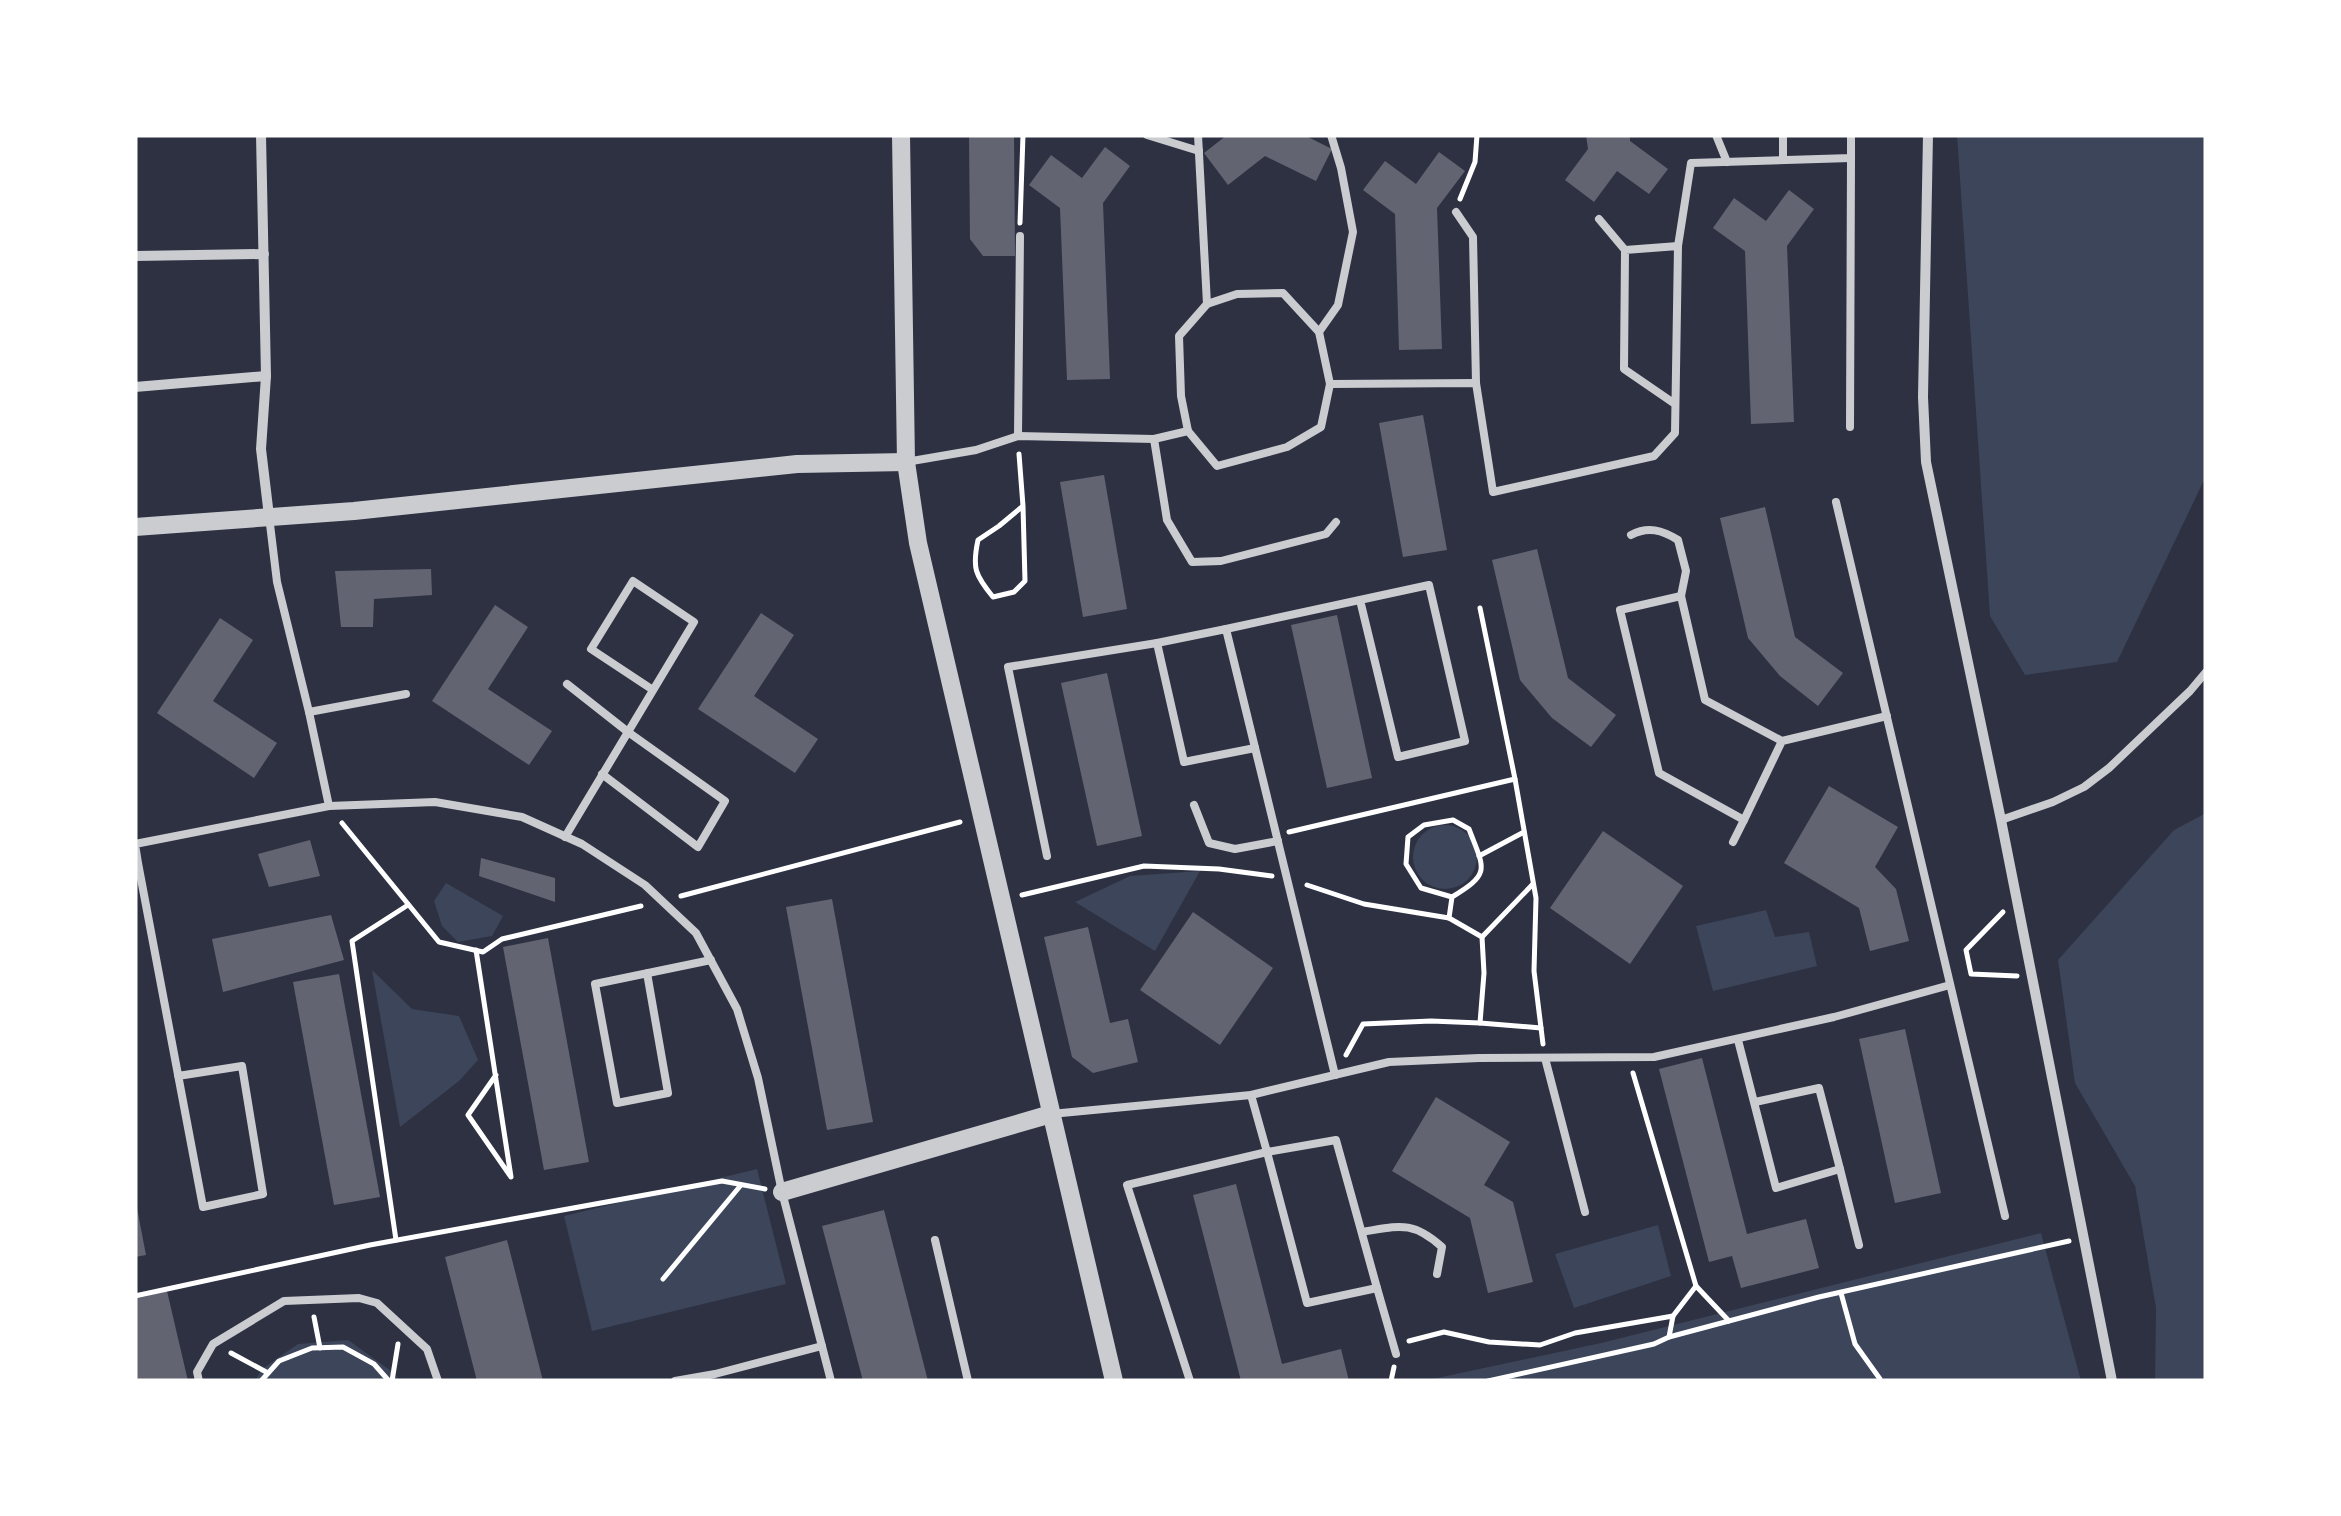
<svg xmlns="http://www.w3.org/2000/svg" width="2341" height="1516" font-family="Lato,sans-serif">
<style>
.green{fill:#3c4559}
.building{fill:#626471}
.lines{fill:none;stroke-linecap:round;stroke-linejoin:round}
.path{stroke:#fff;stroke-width:5}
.service{stroke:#caccd0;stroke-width:8}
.minor{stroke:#caccd0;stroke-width:10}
.tertiary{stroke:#caccd0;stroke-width:18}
</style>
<rect width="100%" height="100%" fill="#2d3142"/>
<g class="green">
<path d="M1957 135H2206V476L2117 662 2025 675 1990 616Z"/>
<path d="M2206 813V1381H2155L2156 1308 2135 1186 2075 1083 2058 960 2174 830Z"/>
<circle cx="1445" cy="857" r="32"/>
<path d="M1200 871 1155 951 1075 902 1130 876Z"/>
<path d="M446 883 503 916 492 936 458 942 442 926 434 901Z"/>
<path d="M1766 910 1775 937 1809 932 1817 966 1713 991 1696 926Z"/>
<path d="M372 970 412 1009 459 1016 478 1060 459 1081 400 1127Z"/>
<path d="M757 1169 786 1284 592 1331 564 1216Z"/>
<path d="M1658 1225 1671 1276 1574 1308 1555 1254Z"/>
<path d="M2041 1233 2081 1381H1423L1601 1343Z"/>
<path d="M348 1340 394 1373 400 1381H255L262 1369 298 1344Z"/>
</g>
<g class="building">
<path d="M969 135H1014L1015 256H983L970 239Z"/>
<path d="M1227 135H1304L1332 149 1316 181 1265 156 1228 185 1204 153Z"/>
<path d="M1586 135H1630V141L1668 169 1649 194 1617 171 1594 202 1565 180 1588 149Z"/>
<path d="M1105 147 1130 166 1103 203 1110 379 1067 380 1060 208 1029 185 1051 155 1082 178Z"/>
<path d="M1439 152 1465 171 1437 208 1442 349 1399 350 1395 214 1363 190 1385 161 1416 184Z"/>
<path d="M1789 190 1814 209 1787 246 1794 422 1751 424 1745 251 1713 228 1734 198 1766 221Z"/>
<path d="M1423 415 1447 550 1403 557 1379 423Z"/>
<path d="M1104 475 1127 609 1083 617 1060 482Z"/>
<path d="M1765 507 1795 637 1843 673 1818 706 1780 676 1748 638 1720 518Z"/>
<path d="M1537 549 1568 678 1616 715 1591 747 1552 718 1520 680 1492 560Z"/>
<path d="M431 569 432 595 374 599 373 627H341L335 571Z"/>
<path d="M495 605 528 627 488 689 552 731 529 765 432 701Z"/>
<path d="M761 613 794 635 754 696 818 739 795 773 698 709Z"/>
<path d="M1337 615 1372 778 1327 788 1291 625Z"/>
<path d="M220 618 253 640 213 701 277 743 254 778 157 713Z"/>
<path d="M1107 673 1142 836 1097 846 1061 683Z"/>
<path d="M1829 786 1898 827 1875 867 1896 889 1909 941 1870 951 1859 908 1784 863Z"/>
<path d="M1603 831 1683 886 1630 964 1550 908Z"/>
<path d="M310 840 320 876 269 887 258 854Z"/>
<path d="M481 858 555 878V902L479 876Z"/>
<path d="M832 899 873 1122 827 1130 786 907Z"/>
<path d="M1193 912 1273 968 1220 1045 1140 990Z"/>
<path d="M331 915 344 960 223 992 212 939Z"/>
<path d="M1088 927 1110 1023 1128 1019 1138 1062 1093 1073 1072 1057 1044 937Z"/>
<path d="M548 938 589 1162 544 1170 503 947Z"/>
<path d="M339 974 380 1197 334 1205 293 982Z"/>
<path d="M1905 1029 1941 1193 1895 1203 1859 1039Z"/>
<path d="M1702 1058 1747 1234 1806 1219 1819 1268 1741 1288 1732 1256 1709 1262 1659 1069Z"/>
<path d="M1436 1097 1510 1142 1484 1185 1513 1202 1533 1282 1488 1293 1470 1218 1392 1171Z"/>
<path d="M1236 1184 1282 1364 1341 1349 1349 1381H1241L1193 1195Z"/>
<path d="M137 1208 146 1255 135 1257V1209Z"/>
<path d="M884 1210 928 1381H863L822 1226Z"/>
<path d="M507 1240 543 1381H477L445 1257Z"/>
<path d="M167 1291 188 1381H135V1299Z"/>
</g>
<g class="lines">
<g class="path">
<path d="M1460 199 1475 162 1477 135"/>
<path d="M1020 223 1023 135"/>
<path d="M1019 454 1023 506 999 526 978 540C972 568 975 575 993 597L1014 592 1025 581 1023 506"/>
<path d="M1480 608 1515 779"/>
<path d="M342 823 439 942 483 952 502 939 641 906"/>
<path d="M1289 832 1515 779 1536 898 1534 971 1543 1044"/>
<path d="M1479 856 1524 832"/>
<path d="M1307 885 1364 904 1449 918 1482 937 1484 973 1480 1023 1431 1021 1363 1024 1346 1055"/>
<path d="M1022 895 1144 866 1219 869 1272 876"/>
<path d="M681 896 960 822"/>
<path d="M2003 912 1966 950 1971 974 2017 976"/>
<path d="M1449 918 1452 897C1492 873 1484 869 1469 829L1453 820 1424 825 1408 837 1406 864 1421 888 1452 897"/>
<path d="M1482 937 1532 885"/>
<path d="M476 950 511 1177 468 1115 496 1075"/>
<path d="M1480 1023 1541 1028"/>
<path d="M1633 1073 1696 1286"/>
<path d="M396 1240 352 941 408 905"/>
<path d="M663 1279 741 1185"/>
<path d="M1841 1293 1855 1344 1880 1379 1879 1381"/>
<path d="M135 1296 370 1245 722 1181 765 1189"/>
<path d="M1673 1316 1696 1286 1729 1321"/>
<path d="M314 1317 320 1348"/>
<path d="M1669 1337 1819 1297 2069 1241"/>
<path d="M1409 1341 1444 1332 1489 1342 1540 1345 1575 1333 1673 1316 1669 1337 1654 1344 1488 1381"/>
<path d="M231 1353 268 1373"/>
<path d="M261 1381 279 1361 312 1348 343 1347 374 1364 389 1381"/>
<path d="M392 1381 398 1344"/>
<path d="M1391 1381 1394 1367"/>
</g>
<g class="service">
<path d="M1147 135 1199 151"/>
<path d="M1198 135 1207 304"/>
<path d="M1716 135 1727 162"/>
<path d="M1783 160V135"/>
<path d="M1456 212 1473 237 1476 383"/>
<path d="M1599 219 1625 250"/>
<path d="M1678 246 1691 163 1851 158V135"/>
<path d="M1283 293 1319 332 1330 384 1321 427 1287 447 1217 466 1188 431 1181 396 1179 336 1207 304 1237 294Z"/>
<path d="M1319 332 1338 305 1353 232 1341 168 1331 135"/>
<path d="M1330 384 1476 383 1493 492 1654 456 1675 433 1678 246 1625 250 1624 369 1675 404"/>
<path d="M1850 427 1851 158"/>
<path d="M1018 436 1020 236"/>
<path d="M1154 439 1167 520 1192 562 1221 561 1326 534 1336 522"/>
<path d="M906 462 976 450 1018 436 1154 439 1188 431"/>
<path d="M1836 502 2005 1216"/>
<path d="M269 516 277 582 309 712 329 806"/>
<path d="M1631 535C1648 526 1662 530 1678 540L1686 571 1681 596"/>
<path d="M1226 629 1429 585 1465 741 1398 757 1360 600"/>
<path d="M1157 643 1184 762 1255 748"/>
<path d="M567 684 628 732 725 801 698 847 602 774"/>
<path d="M309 712 406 694"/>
<path d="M1782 741 1705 700 1681 596 1620 610 1659 773 1744 820 1782 741 1887 716"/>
<path d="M1194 805 1209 843 1235 849 1278 841"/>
<path d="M2001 820 2053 802 2084 787 2109 768 2190 691 2206 672"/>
<path d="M565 837 694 622 633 581 591 649 653 690"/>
<path d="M1733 842 1744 820"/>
<path d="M1047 856 1008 667 1157 643 1226 629 1335 1075"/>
<path d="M647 973 668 1093 617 1103 595 984 711 960"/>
<path d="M1738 1040 1776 1188 1840 1169 1859 1245"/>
<path d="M1545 1058 1585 1212"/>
<path d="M178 1076 242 1066 263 1194 203 1207 138 863 135 844 329 806 435 802 522 817 582 844 645 885 696 933 737 1009 758 1078 782 1192 831 1381"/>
<path d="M1755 1102 1819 1088 1840 1169"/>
<path d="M1051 1114 1251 1095 1389 1062 1479 1058 1654 1057 1834 1017 1950 985"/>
<path d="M1336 1140 1377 1288 1307 1303 1267 1152Z"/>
<path d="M1362 1232C1399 1226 1412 1220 1442 1247L1437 1274"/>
<path d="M935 1240 968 1381"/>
<path d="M1377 1288 1396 1354"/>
<path d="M199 1381 197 1372 213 1344 284 1301 359 1298 377 1303 427 1349 438 1381"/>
<path d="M675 1381 715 1374 822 1346"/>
<path d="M1190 1381 1127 1185 1267 1152 1251 1095"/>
</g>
<g class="minor">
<path d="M261 135 266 376 261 449 269 516"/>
<path d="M1928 135 1923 397 1926 462 2001 820 2112 1381"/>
<path d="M135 256 264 254"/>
<path d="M135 387 266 376"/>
</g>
<g class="tertiary">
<path d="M901 135 906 462 918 543 1114 1381"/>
<path d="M135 527 354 511 797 464 906 462"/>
<path d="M782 1192 1051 1114"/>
</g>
</g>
<rect width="2341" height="1516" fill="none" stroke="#ffffff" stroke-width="275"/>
</svg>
